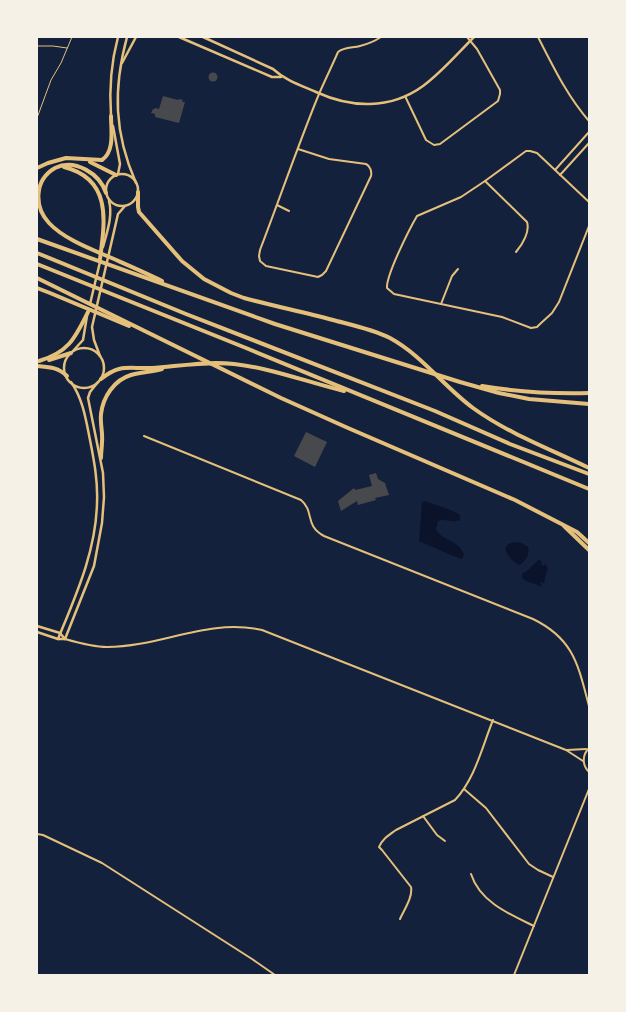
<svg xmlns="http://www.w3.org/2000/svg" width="626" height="1012" font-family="'Fira Sans',sans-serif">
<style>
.water{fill:#0b132b}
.building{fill:#48494c}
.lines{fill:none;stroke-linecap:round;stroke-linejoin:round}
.service{stroke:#e5c07b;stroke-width:1}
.minor{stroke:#e5c07b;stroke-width:2}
.tertiary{stroke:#e5c07b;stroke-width:2.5}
.motorway{stroke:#e5c07b;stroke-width:4}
</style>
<rect width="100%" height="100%" fill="#14213d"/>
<g class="water">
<path d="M425 501 453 511 460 515V520C452 524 445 518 438 521L436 530C445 542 457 539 464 554L462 559 453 556 419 541 422 502Z"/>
<path d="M514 542 522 543 528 547C530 555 526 560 520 565 512 562 508 556 505 549L508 544Z"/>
<path d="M539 559 542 562 541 564 543 566 545 564 548 568 545 578 544 584 542 582 540 583 542 586H540L526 581 522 578V574L528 570Z"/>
</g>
<g class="building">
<circle cx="213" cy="77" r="4.5"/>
<path d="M163 96 178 100 179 99 183 100 182 102H185L179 123 155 117V114L151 113 153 109H154L155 108 159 109Z"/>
<path d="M306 432 327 442 315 467 294 456Z"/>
<path d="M376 473 378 479 385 483 389 495 375 498 376 500 358 505 357 501 341 511 338 501 354 488 355 490 372 486 369 475Z"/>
</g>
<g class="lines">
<g class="service">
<path d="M37 46H53L67 48"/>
<path d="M37 118 51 80 61 63 72 37"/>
</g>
<g class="minor">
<path d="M538 37C553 66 567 96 589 121"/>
<path d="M405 96 426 140 434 145 440 144 498 101 500 94V90L477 49 467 37"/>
<path d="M298 149 329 159 366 164C370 166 372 171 371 176L326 271 322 275 318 277 266 266 260 261 259 256 260 250C280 198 298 145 319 94 325 80 332 66 338 52 344 47 353 48 360 46 368 44 375 41 381 37"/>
<path d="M555 170 589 132"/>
<path d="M560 175 589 143"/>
<path d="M485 181 527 222C530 231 523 244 516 252"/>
<path d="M589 202 537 153 530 151H526L485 181 461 197 417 216C410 228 386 275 387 288L394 294 502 317 531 328 537 327 540 324 552 313 559 302 589 226"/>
<path d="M277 205 289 211"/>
<path d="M441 304 452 276 458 269"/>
<path d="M144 436 301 500C315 512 304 525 324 536L533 619C574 639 578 665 589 706"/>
<path d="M65 639C79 643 93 647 107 647 161 647 207 618 262 630L566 750 583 761"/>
<path d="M589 748C582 755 582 765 589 772"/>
<path d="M567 750 586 749"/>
<path d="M464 789 486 808 529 864 538 870 553 877"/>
<path d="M423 816 437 835 445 841"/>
<path d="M37 834 43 835 102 863 252 959 275 975"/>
<path d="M471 874C480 902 509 914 534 926"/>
<path d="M400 919C404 910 413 897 411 887L382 850 379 847C382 839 389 835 396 830L455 800C475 779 482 747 493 720"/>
<path d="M514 975 589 789"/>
</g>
<g class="tertiary">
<path d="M127 37C113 89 114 133 136 183"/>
<path d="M179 37 272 77H281"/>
<path d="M203 37 273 69C285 80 300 85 316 92 351 108 390 110 423 86 442 72 458 53 474 37"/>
<path d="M122 63 136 37"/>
<path d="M111 116C109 88 111 63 118 37"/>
<path d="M113 126 120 164 118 174"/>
<circle cx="122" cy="190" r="16"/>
<path d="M103 247C107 232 113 216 109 201"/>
<path d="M90 304 100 262"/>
<circle cx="84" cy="368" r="20"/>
<path d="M73 351 83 340 87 316"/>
<path d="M100 356 94 340 92 327 118 214 125 206"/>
<path d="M37 626 60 633 65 639"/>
<path d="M37 632 58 639H65"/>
<path d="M58 639C76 595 96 551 97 503 98 481 94 460 90 440 86 420 83 399 71 382"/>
<path d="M65 639 94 566 102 523 104 497 103 473 88 398 90 392 98 382"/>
</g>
<g class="motorway">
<path d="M90 162 116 175"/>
<path d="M64 167C112 179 105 221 100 259"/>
<path d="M37 168 48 163 66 158 102 160C115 151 111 130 111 116"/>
<path d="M138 192V207L139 212 182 261 204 279 231 293 244 298C274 306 303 312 333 320 352 325 372 329 390 338 423 356 444 387 473 408 509 434 550 449 589 468"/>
<path d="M106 193C100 174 75 158 55 168 34 180 34 207 49 223 63 238 88 248 107 256 125 264 144 272 162 281"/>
<path d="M37 239 275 324 460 382 499 393 529 399 589 404"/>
<path d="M37 253 186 314 435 411 510 444 589 474"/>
<path d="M37 264 246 348 589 489"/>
<path d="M37 278 281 398 348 428 515 500 577 532 589 543"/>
<path d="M37 288 50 293 129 326"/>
<path d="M49 360 71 353"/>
<path d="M39 361C69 352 75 338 88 312"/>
<path d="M37 366C49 367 58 367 67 376"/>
<path d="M101 379C121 363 129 369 152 368 179 366 208 361 234 364 271 368 307 382 344 391"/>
<path d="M482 386C518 392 553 394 589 393"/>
<path d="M101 458C101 452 102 447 102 442 103 433 100 424 101 414 103 397 114 380 131 375 141 372 152 372 162 369"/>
<path d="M564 526 589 550"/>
</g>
</g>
<rect width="626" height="1012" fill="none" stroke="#f6f1e7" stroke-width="76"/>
</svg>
